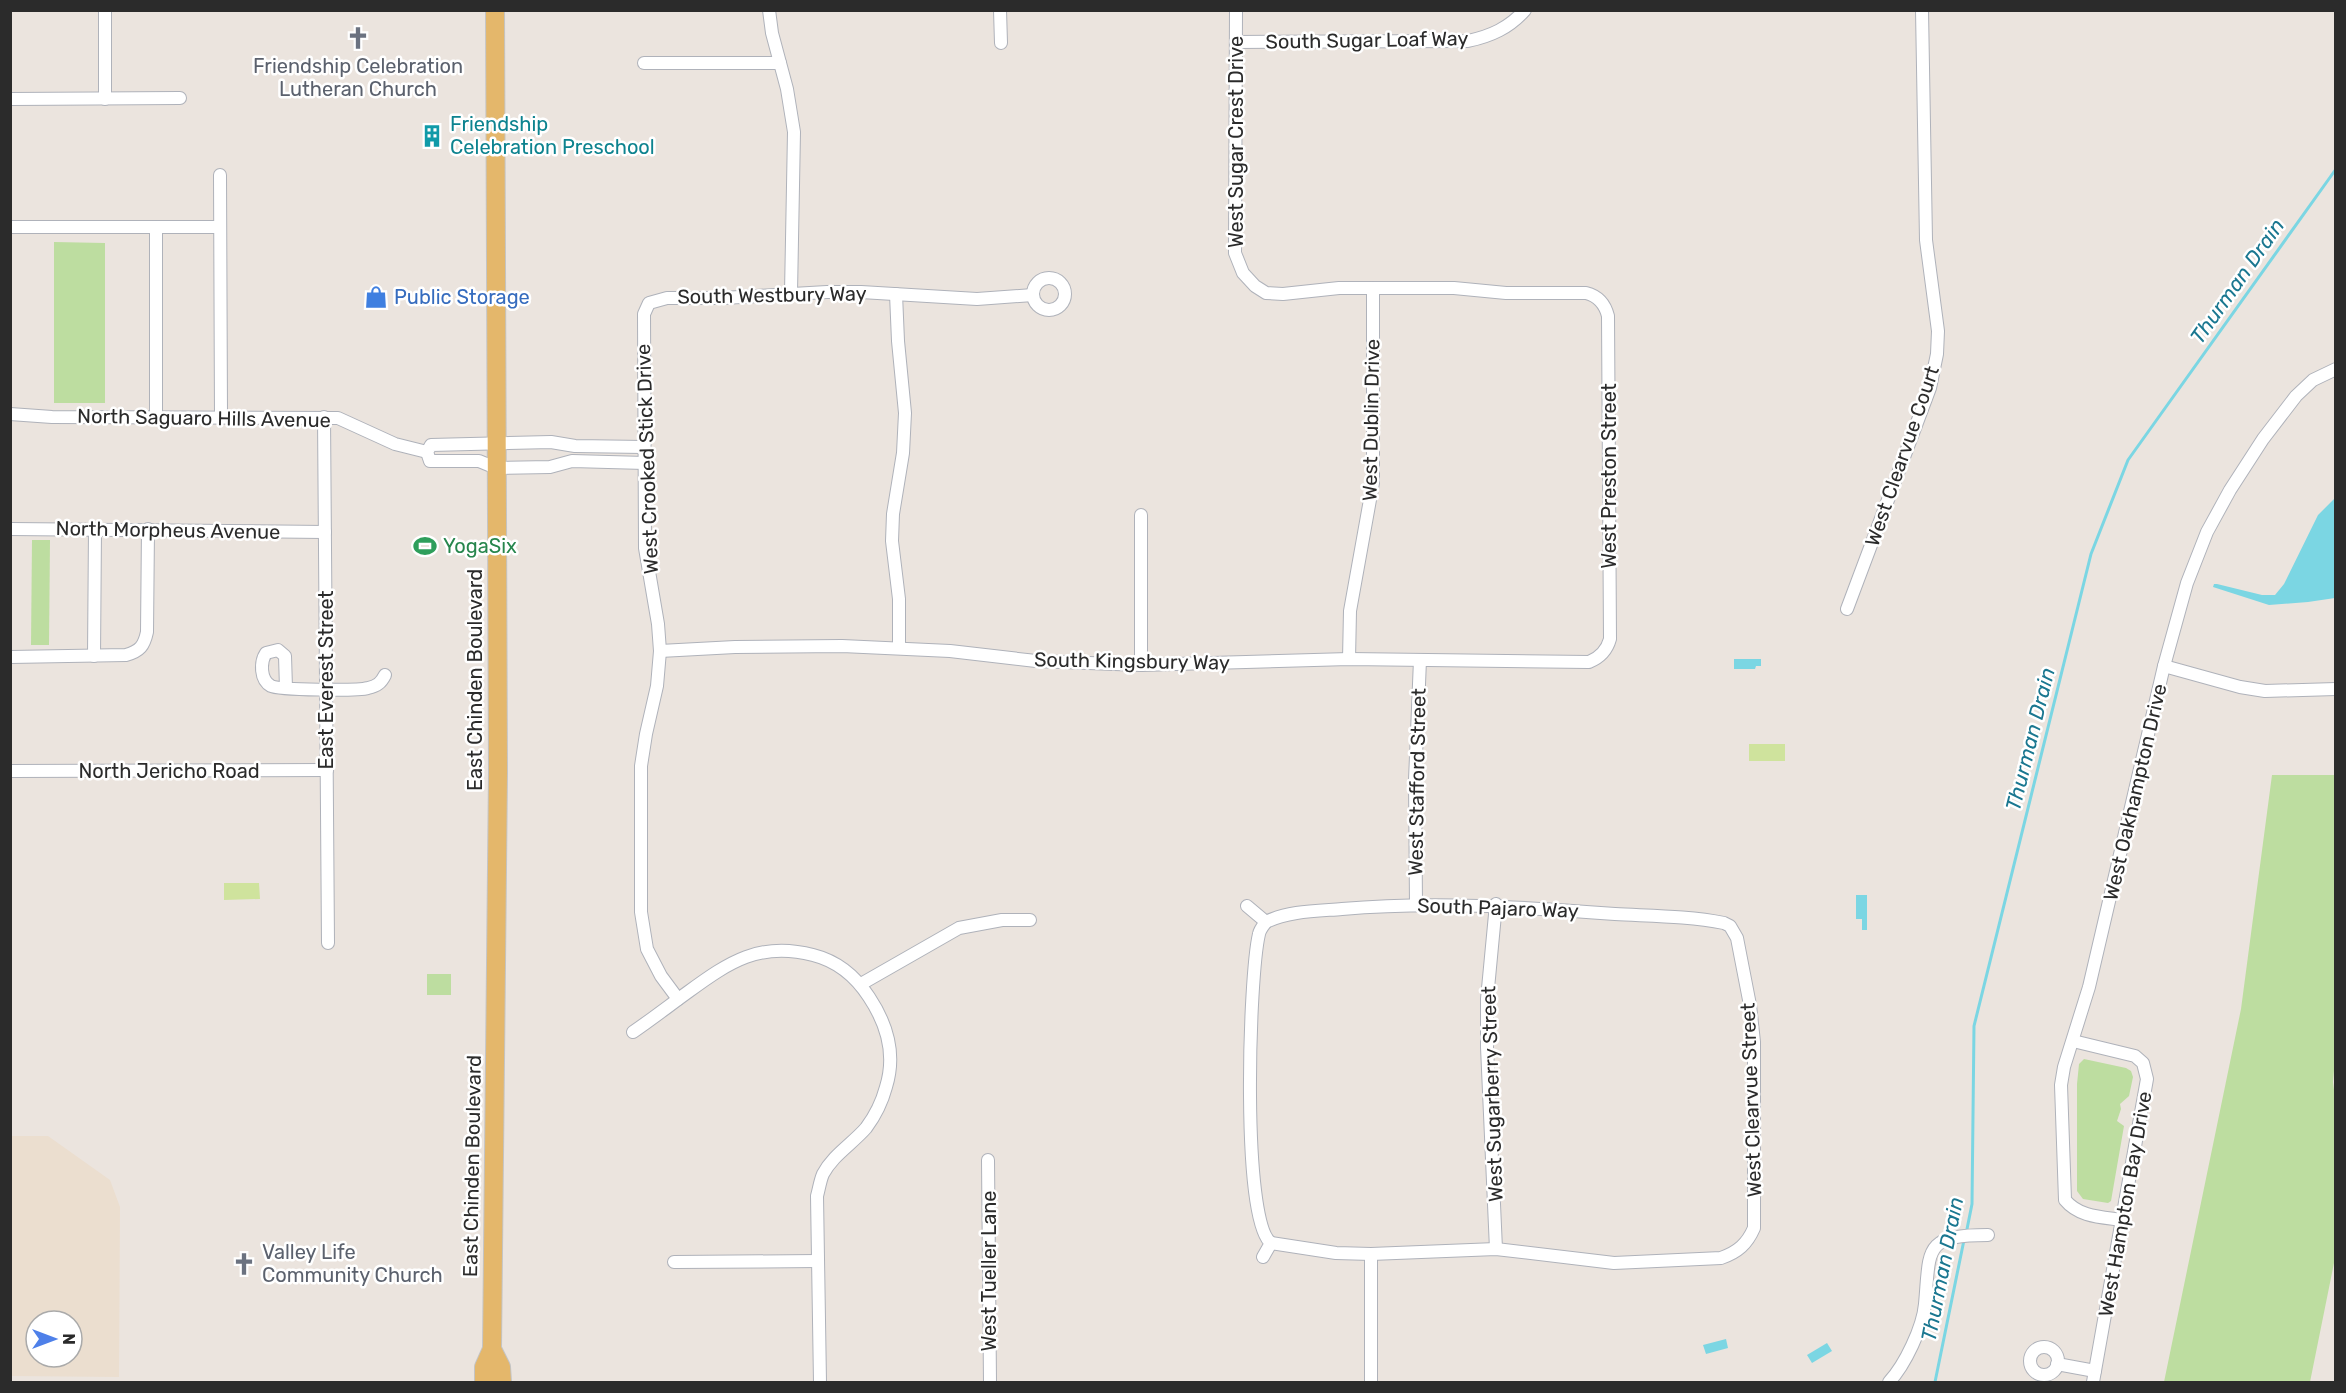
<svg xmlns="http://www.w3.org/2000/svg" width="2346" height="1393" font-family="Rubik,sans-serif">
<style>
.education{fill:#ebdecf;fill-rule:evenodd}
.green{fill:#bddda0}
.pitch{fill:#cfe39d}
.water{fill:#7bd6e3}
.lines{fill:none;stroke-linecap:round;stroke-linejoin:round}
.stream{stroke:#7bd6e3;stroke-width:3}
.minor-casing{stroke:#afb2ba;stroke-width:14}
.primary-casing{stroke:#c4c4c4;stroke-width:20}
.minor{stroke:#fff;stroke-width:12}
.primary{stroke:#e4b76b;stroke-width:18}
.labels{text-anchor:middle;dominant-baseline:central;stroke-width:5;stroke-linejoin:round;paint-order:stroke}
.street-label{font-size:20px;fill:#2b2b2b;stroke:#fff}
.worship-label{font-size:20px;fill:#5b616d;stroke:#fff}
.culture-label{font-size:20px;fill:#0d838f;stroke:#fff;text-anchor:start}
.shop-label{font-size:20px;fill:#366cbe;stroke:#fff;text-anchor:start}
.leisure-label{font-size:20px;fill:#27864d;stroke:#fff;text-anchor:start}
.water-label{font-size:21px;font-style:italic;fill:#1a7790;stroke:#fff}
</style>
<rect width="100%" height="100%" fill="#ebe4de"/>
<path class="education" d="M11 1136H48L110 1180 120 1207 119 1377 11 1376ZM36 1321H72V1357H36Z"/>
<g class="green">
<path d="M54 242 105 243V403H54Z"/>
<path d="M32 540H50L49 645H31Z"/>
<path d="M2272 775H2335L2336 1048 2333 1082 2336 1106 2335 1258 2310 1382H2164L2241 1009Z"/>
<rect x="427" y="974" width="24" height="21"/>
<path d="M2084 1059 2126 1068 2131 1071 2133 1077 2129 1096 2120 1104 2121 1109 2117 1121 2124 1126 2111 1201 2108 1203 2083 1199 2077 1191V1084L2079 1064Z"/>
</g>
<g class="pitch">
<rect x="1749" y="744" width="36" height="17"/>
<path d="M224 883H259L260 899 224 900Z"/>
</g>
<g class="water">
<path d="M2335 498V598L2308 602 2269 605 2213 587 2214 584H2217L2262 595H2275L2284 584 2318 515Z"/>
<path d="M1734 659H1761V666H1756L1755 669H1734Z"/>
<path d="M1856 895H1867V930H1862V919H1856Z"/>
<path d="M1726 1339 1728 1348 1706 1354 1703 1345Z"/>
<path d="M1827 1343 1832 1351 1812 1363 1807 1355Z"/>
</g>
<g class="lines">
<g class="stream">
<path d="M1966 1234 1972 1204 1974 1026 2091 554 2128 460 2336 169"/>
<path d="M1935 1382 1964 1240"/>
</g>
<g class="minor-casing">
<g id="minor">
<path d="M105 10V99"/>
<path d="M769 10 772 33 787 89 794 132 791 293"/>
<path d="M1000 10 1001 43"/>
<path d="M1236 42 1468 41C1491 36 1509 28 1525 10"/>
<path d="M644 63H780"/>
<path d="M10 99 180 98"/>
<path d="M220 175 221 416"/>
<path d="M10 227H220"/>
<path d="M156 227V417"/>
<circle cx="1049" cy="294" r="16"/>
<path d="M896 294 898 341 905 413 903 453 893 514 892 541 899 599V648"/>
<path d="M10 414 52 417 338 418 395 444 427 452"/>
<path d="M324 417 328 943"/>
<path d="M644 447 575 446 551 442 431 445 427 452 430 461H479L496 468 550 467 572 461 645 463"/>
<path d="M1141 515V665"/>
<path d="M10 529 325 532"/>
<path d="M1847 609 1930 388 1937 354 1938 331 1926 240 1922 10"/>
<path d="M660 651 735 647 842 646 950 651 1036 661 1141 665 1349 659 1589 662C1599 658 1607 650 1610 639L1608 316C1605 304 1598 296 1586 293H1506L1454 288H1339L1283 294 1266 293 1255 286 1243 273 1235 253 1236 10"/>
<path d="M94 656 95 529"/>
<path d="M10 657 126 655C140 651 144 646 147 632L148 529"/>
<path d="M1349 659 1350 611 1373 483V288"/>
<path d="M2164 666 2240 687 2265 691 2336 689"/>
<path d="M286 688 285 656 278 650 266 653C260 662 260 680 271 686 279 690 358 691 368 688 377 686 381 683 385 675"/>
<path d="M10 771 327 770"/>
<path d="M1496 904 1487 999V1047L1496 1249"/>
<path d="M1416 905 1415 780 1420 660"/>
<path d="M1247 906 1266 922C1263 926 1260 929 1259 934 1249 976 1241 1220 1271 1243L1263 1257"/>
<path d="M1266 922C1288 911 1317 911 1342 909 1433 901 1523 907 1615 914 1651 916 1689 916 1724 923L1730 926 1737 938 1750 1005 1754 1042V1228C1747 1244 1738 1252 1721 1258L1614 1263 1496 1249 1371 1254 1336 1253 1271 1243"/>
<path d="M861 984 959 928 1002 920H1030"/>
<path d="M678 999 661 976 647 949 641 912V766L646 734 657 686 660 651 658 624 645 548 644 314 649 303 667 298H723L827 292H861L977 299 1033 295"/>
<path d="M633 1032C652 1019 670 1005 688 992 729 962 760 941 813 955 837 961 856 977 869 997 887 1024 896 1055 886 1087 882 1102 875 1116 866 1128 852 1144 833 1155 823 1174 820 1181 819 1189 817 1196L820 1382"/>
<path d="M2073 1041 2135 1056 2143 1063 2147 1079 2093 1382"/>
<path d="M988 1160 990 1382"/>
<path d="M2122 1220C2101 1217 2079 1217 2065 1200L2061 1085 2064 1067 2089 987 2164 666 2187 583 2207 532 2230 490 2263 439 2296 396 2313 380 2336 369"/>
<path d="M1371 1254V1382"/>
<path d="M674 1262 818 1261"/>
<circle cx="2044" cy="1361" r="14"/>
<path d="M2057 1364 2095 1371"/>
<path d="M1889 1382C1905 1365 1923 1327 1925 1304 1930 1249 1923 1235 1988 1235"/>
</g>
</g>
<g class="primary-casing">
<g id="primary">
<path d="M492 1349 501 1367 502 1382"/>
<path d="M484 1382V1367L492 1349 498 772 495 10"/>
</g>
</g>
<use href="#minor" class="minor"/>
<use href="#primary" class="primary"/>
</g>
<defs>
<g id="church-bare" transform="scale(1.8)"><path d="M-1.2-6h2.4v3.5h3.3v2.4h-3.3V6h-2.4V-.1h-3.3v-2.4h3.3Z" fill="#6b7280" stroke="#fff" stroke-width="2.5" paint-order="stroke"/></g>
<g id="building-bare" transform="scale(1.8)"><path d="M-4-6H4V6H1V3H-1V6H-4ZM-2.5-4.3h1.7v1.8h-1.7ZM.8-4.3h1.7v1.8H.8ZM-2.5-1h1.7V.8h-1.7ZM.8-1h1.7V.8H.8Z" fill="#0f9aa8" stroke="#fff" stroke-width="2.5" paint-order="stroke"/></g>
<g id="shop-bare" transform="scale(1.8)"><path d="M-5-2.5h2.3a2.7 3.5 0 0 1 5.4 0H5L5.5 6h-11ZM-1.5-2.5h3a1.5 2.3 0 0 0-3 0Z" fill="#3f7fe0" stroke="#fff" stroke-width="2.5" paint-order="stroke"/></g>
<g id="stadium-bare" transform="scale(1.8)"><path d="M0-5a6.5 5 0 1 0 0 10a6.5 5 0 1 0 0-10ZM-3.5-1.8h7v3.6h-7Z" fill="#2e9e5b" stroke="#fff" stroke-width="2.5" paint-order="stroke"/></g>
</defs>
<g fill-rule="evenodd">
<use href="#church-bare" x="358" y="38"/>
<use href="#building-bare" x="432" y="136"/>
<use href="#shop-bare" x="376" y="297"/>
<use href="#stadium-bare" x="425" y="546"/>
<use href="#church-bare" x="244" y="1264"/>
</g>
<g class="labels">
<g class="street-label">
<text transform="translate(1367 40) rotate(-1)">South Sugar Loaf Way</text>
<text transform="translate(1236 142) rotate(-90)">West Sugar Crest Drive</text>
<text transform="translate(772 295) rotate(-1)">South Westbury Way</text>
<text transform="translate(204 418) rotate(1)">North Saguaro Hills Avenue</text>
<text transform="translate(1371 420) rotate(-89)">West Dublin Drive</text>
<text transform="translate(1902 456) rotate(-71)">West Clearvue Court</text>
<text transform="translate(647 459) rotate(-92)">West Crooked Stick Drive</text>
<text transform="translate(1609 476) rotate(-90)">West Preston Street</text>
<text transform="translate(168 530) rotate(1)">North Morpheus Avenue</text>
<text transform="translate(1132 661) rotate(1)">South Kingsbury Way</text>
<text transform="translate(326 680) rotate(-90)">East Everest Street</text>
<text transform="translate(475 680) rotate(-90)">East Chinden Boulevard</text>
<text x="169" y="771">North Jericho Road</text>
<text transform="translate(1417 782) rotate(-89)">West Stafford Street</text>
<text transform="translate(2135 792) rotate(-77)">West Oakhampton Drive</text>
<text transform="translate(1498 908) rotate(2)">South Pajaro Way</text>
<text transform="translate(1492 1094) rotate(-92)">West Sugarberry Street</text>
<text transform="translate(1751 1100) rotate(-92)">West Clearvue Street</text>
<text transform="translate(472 1166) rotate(-89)">East Chinden Boulevard</text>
<text transform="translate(2125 1204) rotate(-80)">West Hampton Bay Drive</text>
<text transform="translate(989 1271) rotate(-90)">West Tueller Lane</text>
</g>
<g class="worship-label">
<text x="358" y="66">Friendship Celebration<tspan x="358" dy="23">Lutheran Church</tspan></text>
<text x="262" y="1252" text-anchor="start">Valley Life<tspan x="262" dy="23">Community Church</tspan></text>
</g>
<g class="culture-label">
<text x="450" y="124">Friendship<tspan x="450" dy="23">Celebration Preschool</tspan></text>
</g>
<g class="shop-label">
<text x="394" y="297">Public Storage</text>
</g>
<g class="leisure-label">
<text x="443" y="546">YogaSix</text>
</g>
<g class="water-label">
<text transform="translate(2237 281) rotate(-55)">Thurman Drain</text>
<text transform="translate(2030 739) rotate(-76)">Thurman Drain</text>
<text transform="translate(1942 1269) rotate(-79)">Thurman Drain</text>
</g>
</g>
<rect width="2346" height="1393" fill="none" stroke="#2b2b2b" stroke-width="24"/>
<g transform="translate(54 1339) rotate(90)"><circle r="28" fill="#ffffff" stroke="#aaaaaa" stroke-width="1.5"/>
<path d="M0-4.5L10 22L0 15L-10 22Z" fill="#4e80e9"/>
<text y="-9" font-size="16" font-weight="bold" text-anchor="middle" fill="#2b2b2b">N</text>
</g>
</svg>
